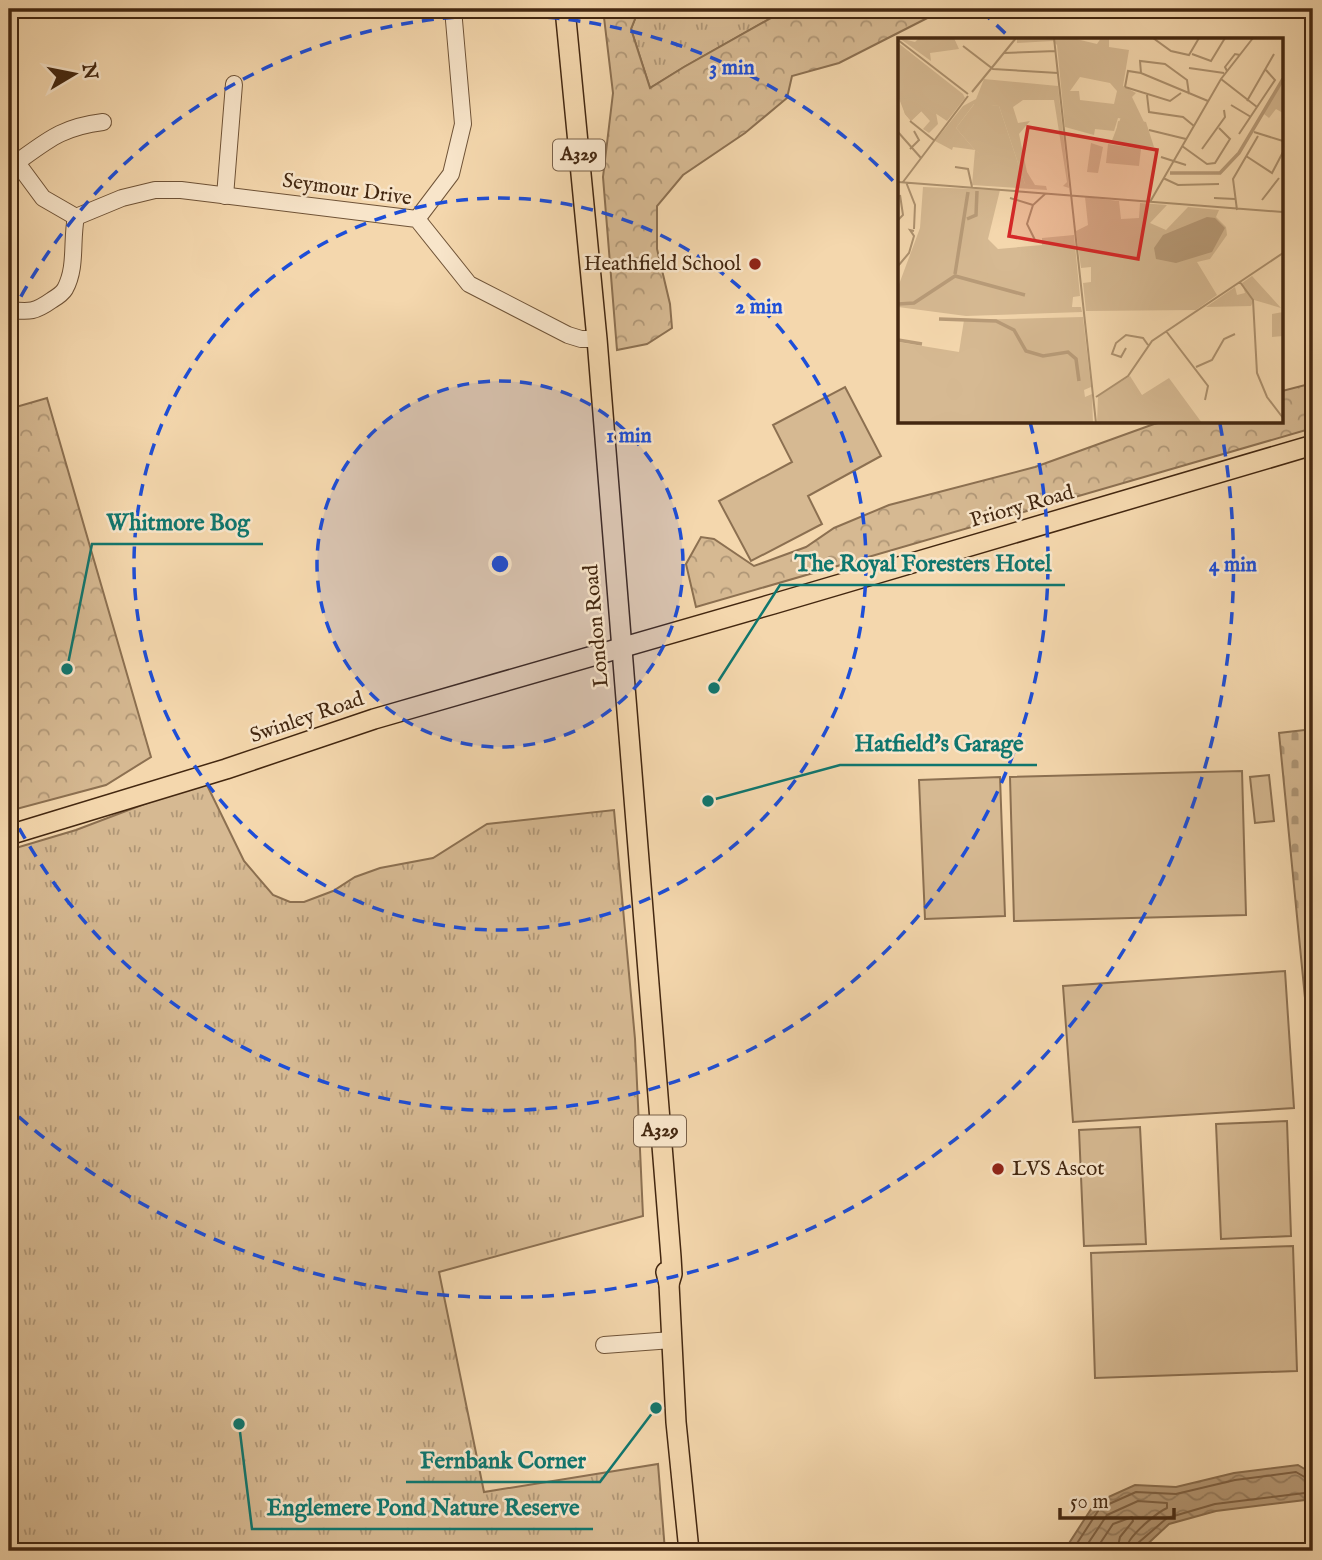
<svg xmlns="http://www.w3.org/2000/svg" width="1322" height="1560" font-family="'IM FELL English',serif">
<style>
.grass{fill:url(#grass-tufts);stroke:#8c7051;stroke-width:2}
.forest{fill:url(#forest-crowns);stroke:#8c7051;stroke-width:2}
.cemetery{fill:url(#cemetery-stones);stroke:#8c7051;stroke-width:2}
.garden{fill:#d6b992;stroke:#8c7051;stroke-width:2}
.water{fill:url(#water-waves);stroke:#896d4e;stroke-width:2}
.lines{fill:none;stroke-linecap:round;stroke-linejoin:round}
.shore{stroke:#7e6144;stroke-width:2}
.minor-casing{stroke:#6f5337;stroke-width:18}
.major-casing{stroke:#432710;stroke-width:22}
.minor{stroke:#f8e5ca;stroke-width:16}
.major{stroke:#f4d7ad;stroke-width:19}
.ring{fill:none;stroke:#1d4ed8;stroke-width:3.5;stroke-dasharray:12 9}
.poi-dot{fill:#8f2418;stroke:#f8e5ca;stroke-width:2.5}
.labels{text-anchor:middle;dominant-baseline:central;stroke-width:5;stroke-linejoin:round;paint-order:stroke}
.shield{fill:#f8e5ca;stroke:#796048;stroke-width:2}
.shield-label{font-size:19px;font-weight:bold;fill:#432710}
.street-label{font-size:21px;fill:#432710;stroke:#f8e5ca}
.poi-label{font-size:21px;fill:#432710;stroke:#f8e5ca;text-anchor:end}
.inset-river{fill:none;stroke:#b89b78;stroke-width:3.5}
.inset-road{fill:none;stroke:#ad916e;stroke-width:2}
.view{fill:#d62828;fill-opacity:0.15;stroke:#d62828;stroke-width:3.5}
.inset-edge{fill:none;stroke:#432710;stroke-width:3.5}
.centre{fill:#1d4ed8;stroke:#f8e5ca;stroke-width:3.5}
.ring-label{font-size:21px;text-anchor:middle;font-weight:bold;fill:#1d4ed8;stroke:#f8e5ca;stroke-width:5;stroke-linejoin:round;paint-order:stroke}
.leader{fill:none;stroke:#0f766e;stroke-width:2.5}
.callout-dot{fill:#0f766e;stroke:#f8e5ca;stroke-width:2.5}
.callout-label{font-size:23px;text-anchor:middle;font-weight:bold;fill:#0f766e;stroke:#f8e5ca;stroke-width:5;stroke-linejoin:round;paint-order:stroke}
</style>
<defs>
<pattern id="grass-tufts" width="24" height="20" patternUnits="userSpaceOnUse" patternTransform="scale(1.75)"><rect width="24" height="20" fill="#d6b992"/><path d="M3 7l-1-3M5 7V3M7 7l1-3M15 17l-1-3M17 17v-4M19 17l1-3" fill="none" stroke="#af9676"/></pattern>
<pattern id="forest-crowns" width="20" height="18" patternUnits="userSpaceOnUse" patternTransform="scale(1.75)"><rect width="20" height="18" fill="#d6b992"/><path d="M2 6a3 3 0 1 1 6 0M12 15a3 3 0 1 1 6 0" fill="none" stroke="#af9676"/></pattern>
<pattern id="cemetery-stones" width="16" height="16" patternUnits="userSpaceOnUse" patternTransform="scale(1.75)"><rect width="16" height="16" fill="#d6b992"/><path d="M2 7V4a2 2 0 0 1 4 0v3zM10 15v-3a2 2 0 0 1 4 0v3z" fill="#af9676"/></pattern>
<pattern id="water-waves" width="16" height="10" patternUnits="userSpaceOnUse" patternTransform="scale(1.75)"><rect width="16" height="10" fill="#b89b78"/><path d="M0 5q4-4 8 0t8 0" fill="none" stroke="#977e61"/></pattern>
</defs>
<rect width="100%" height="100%" fill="#f4d7ad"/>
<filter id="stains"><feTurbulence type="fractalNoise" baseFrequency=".00286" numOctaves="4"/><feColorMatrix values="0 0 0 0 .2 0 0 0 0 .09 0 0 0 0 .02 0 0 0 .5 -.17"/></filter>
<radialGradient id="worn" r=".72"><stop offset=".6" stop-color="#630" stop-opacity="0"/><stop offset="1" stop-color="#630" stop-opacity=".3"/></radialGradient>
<g class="grass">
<path d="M639 9H787L684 67 650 88 631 29Z"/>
<path d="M205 781 244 861 273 895 290 902H304L333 891 355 877 380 868 433 858 487 824 614 810 635 1039 643 1216 439 1272 484 1492 658 1464 665 1551H9V850L76 830Z"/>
<path d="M1306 1008H1313V1101Z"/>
</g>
<g class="forest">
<path d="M603 9H639L631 29 650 88 684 67 787 9H945L839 63 792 76 787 98 745 133 683 175 657 206V249L670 304 672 328 647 344 617 350 603 177 613 93Z"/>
<path d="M1313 383V428L696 607 686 564 701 537 714 539 754 566 806 547 834 528 889 505 1035 467 1154 424 1162 422H1282V391Z"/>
<path d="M47 398 151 757 106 785 9 811V409Z"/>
</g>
<path class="cemetery" d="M1313 729V1008H1306L1279 733Z"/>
<g class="garden">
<path d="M845 387 881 456 808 496 822 524 751 561 719 501 792 462 773 425Z"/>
<path d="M1242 771 1246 915 1014 921 1010 777Z"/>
<path d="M1269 775 1274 821 1255 823 1250 777Z"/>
<path d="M1000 777 1005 916 925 919 919 780Z"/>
<path d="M1285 971 1294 1108 1073 1122 1063 986Z"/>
<path d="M1287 1121 1291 1236 1221 1239 1216 1124Z"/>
<path d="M1140 1127 1146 1244 1084 1246 1079 1130Z"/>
<path d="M1293 1246 1297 1371 1095 1378 1091 1253Z"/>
</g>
<path class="water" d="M1298 1465 1313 1474V1499L1216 1511 1169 1524 1140 1551H1064L1095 1503 1135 1485 1176 1487 1234 1473Z"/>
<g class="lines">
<g class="shore">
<path d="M1072 1551 1100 1508 1136 1492 1176 1494 1235 1480 1296 1472 1308 1479 1313 1480"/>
<path d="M1083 1551 1107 1515 1138 1501 1167 1503V1508C1156 1513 1137 1530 1130 1540 1127 1544 1128 1546 1127 1551"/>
<path d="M1095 1551 1113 1524 1132 1517 1133 1521 1120 1537 1117 1551"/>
<path d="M1136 1551 1138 1543 1167 1518 1215 1504 1313 1492"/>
</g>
<g class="minor-casing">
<g id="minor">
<path d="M9 152 43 198 76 217"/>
<path d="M16 163C48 140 62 127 103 122"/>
<path d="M225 196 234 84"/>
<path d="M76 217 122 198 155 190H181L417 219 469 284 568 335 581 339H597"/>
<path d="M417 219 451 174 463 124 453 9"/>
<path d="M10 310C30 312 35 312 52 300 57 297 62 294 65 289 77 267 71 241 76 217"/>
<path d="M604 1345 672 1340"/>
</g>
</g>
<g class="major-casing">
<g id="major">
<path d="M565 9 597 339 671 1257 672 1274 669 1284"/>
<path d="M9 835 226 769 374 719 773 604 1313 445"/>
<path d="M666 1272 669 1284 676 1422 689 1551"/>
</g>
</g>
<use href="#minor" class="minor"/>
<use href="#major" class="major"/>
</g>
<circle cx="500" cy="564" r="183" fill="#1d4ed8" fill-opacity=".12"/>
<g class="ring">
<circle cx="500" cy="564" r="183"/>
<circle cx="500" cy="564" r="366"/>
<path d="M11 315A549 549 0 0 1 898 186M1030 422A549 549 0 0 1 11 813"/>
<path d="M981 11A733 733 0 0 1 1009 37M1220 424A733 733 0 0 1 10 1109"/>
</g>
<g class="poi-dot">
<circle cx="755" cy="264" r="7"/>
<circle cx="998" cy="1169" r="7"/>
</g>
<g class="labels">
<g class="shield">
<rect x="553" y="139.5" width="52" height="31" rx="5"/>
<rect x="634" y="1115.5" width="52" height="31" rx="5"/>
</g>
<g class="shield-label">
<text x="579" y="155">A329</text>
<text x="660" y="1131">A329</text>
</g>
<g class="street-label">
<text transform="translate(347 190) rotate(8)">Seymour Drive</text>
<text transform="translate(1022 507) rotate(-16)">Priory Road</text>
<text transform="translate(597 626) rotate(-95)">London Road</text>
<text transform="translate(307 718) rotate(-19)">Swinley Road</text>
</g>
<g class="poi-label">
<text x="741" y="264">Heathfield School</text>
<text x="1012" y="1169" text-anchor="start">LVS Ascot</text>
</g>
</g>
<g transform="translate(898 38)">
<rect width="385" height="385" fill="#f4d7ad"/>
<path d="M0 5 65 56 67 60 49 83 28 69 13 83 7 76 0 58ZM77 65 101 68 127 146 119 145 77 112 58 90ZM223 79 248 84 256 109 213 105ZM187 159 221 163 223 181 241 180 242 165 269 167 252 185 268 192 290 169 321 172 318 179 328 189 329 197 312 221 299 224 319 257 298 272 188 273 185 245 193 244V229L183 230 178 193 190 187Z" fill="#d6b992"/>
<path d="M1 0 17 4 21 0H56L61 11 32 15 33 23ZM119 0H174L199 6 203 0H211V9L231 12 225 48 238 55 234 59 246 84 220 80 216 93 197 91 196 97 167 89 159 7 155 3 119 5ZM182 39 212 45 219 53 216 66 182 62 181 53H172ZM0 5 32 31 0 44ZM86 41 160 48 171 150 165 148 169 144 156 62H125L115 69 120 85 132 83 121 96 129 134 137 147 148 148 149 152 74 147 77 112 55 109 54 112 37 103 65 68 78 61ZM76 66 101 68 127 146 77 112 58 90ZM383 45 385 75 378 71 371 80 366 76ZM0 50 6 61 13 59 38 75 40 86 31 95 25 91 32 83 23 73 13 83 7 76ZM25 149 102 152 90 201 100 211 144 207V200L176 197 182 258 175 259 174 269H183L184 274 68 278 0 269V249L22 190ZM354 238 383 270 356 262 353 268 308 269 337 249 339 257 347 255 344 245ZM385 274V298L374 299V276ZM185 279 193 349 186 352 187 359 194 356 195 385H0V304L61 314 66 282ZM232 338 244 357 271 340 304 385H199L200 358Z" fill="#d6b992" fill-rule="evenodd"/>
<path d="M60 168H75L66 193 67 209 76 226 88 228 90 239 77 244 27 245 44 224Z" fill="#d6b992"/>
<path d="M220 83 231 85 229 97 232 88 240 89 237 104 217 101ZM193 105 205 109 200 135 189 134ZM210 106 243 111 241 128 208 125Z" fill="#d6b992"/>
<path d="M309 179 317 180 327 190 314 214 278 225 258 221 256 210 265 197Z" fill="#b89b78"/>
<path class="inset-river" d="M272 135H322L341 115 385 41M69 181 78 177 79 153M57 236 70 154M0 266 16 265 57 238 127 257M41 281 98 283 116 292 128 313 145 318 170 314 178 321 181 343M0 302 24 306"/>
<path class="inset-road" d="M156 0 198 385M255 0 273 13 291 17 301 0M0 2 70 56M65 8 95 31 160 35M106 15 158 13M294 16 313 23 327 0M291 30 326 35M329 33 327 29 337 16 342 17M243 35 242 23 267 26 289 42 291 56M323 41 359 69M227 49 230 33 243 35 310 63M227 49 272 63 283 55M74 54 118 0M249 57 251 74 285 79 296 88M349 63 376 16M333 67 353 79M12 83 37 103M251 92 288 101M0 94 23 120M356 94 385 103M341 96 377 42 368 32M284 108 309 126 317 125 332 101 321 90M12 111 21 102 16 93M304 111 327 79 326 72M348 118 374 135 385 114M263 119 288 127M57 129 70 131 74 149M265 140 280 147 321 146M0 144 385 174M5 144 70 58M8 144 17 167 16 191M112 160 135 167M316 160 337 161M364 162 381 140M252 164 323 41 355 0M339 172 335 141 360 98M0 182 5 177 2 157M137 202 129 186 135 167 147 156M0 228 11 215 16 198 12 192 16 193M342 244 355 262 359 335 369 359 385 380M268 293 310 348 307 362M228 310 223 319 214 316 218 305 228 297 245 300 250 307M298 329 314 322 326 301 337 296M198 359 230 338 254 303 385 215"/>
<path class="view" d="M130 89 259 112 240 221 111 198Z"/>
<rect width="385" height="385" class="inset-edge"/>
</g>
<circle cx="500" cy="564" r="10" class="centre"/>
<g class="ring-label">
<text x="732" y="74">3 min</text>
<text x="759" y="313">2 min</text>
<text x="629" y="442">1 min</text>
<text x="1233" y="571">4 min</text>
</g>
<path class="leader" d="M67 669L92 544H263M714 688L780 585H1065M708 801L840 765H1037M656 1408L600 1482H406M239 1424L252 1529H593"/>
<g class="callout-dot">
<circle cx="67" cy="669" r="7"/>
<circle cx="714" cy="688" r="7"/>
<circle cx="708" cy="801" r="7"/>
<circle cx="656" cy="1408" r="7"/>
<circle cx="239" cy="1424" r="7"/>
</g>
<g class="callout-label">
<text x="178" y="530">Whitmore Bog</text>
<text x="923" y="571">The Royal Foresters Hotel</text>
<text x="939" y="751">Hatfield's Garage</text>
<text x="503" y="1468">Fernbank Corner</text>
<text x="423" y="1515">Englemere Pond Nature Reserve</text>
</g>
<rect width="1322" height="1560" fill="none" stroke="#f4d7ad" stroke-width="35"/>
<rect x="10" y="10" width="1301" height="1539" fill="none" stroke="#432710" stroke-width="3.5"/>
<rect x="18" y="18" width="1287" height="1525" fill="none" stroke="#432710" stroke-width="2"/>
<g transform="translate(74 74) rotate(80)" stroke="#f8e5ca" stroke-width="5" paint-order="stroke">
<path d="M0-5L12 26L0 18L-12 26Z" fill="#432710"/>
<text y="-10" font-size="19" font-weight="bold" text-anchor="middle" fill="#432710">N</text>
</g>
<path d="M1060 1508v10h114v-10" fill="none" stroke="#432710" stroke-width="3.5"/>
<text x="1070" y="1508" font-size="21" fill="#432710" stroke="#f8e5ca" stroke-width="5" paint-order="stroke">50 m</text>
<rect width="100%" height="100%" filter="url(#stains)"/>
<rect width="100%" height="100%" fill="url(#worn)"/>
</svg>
